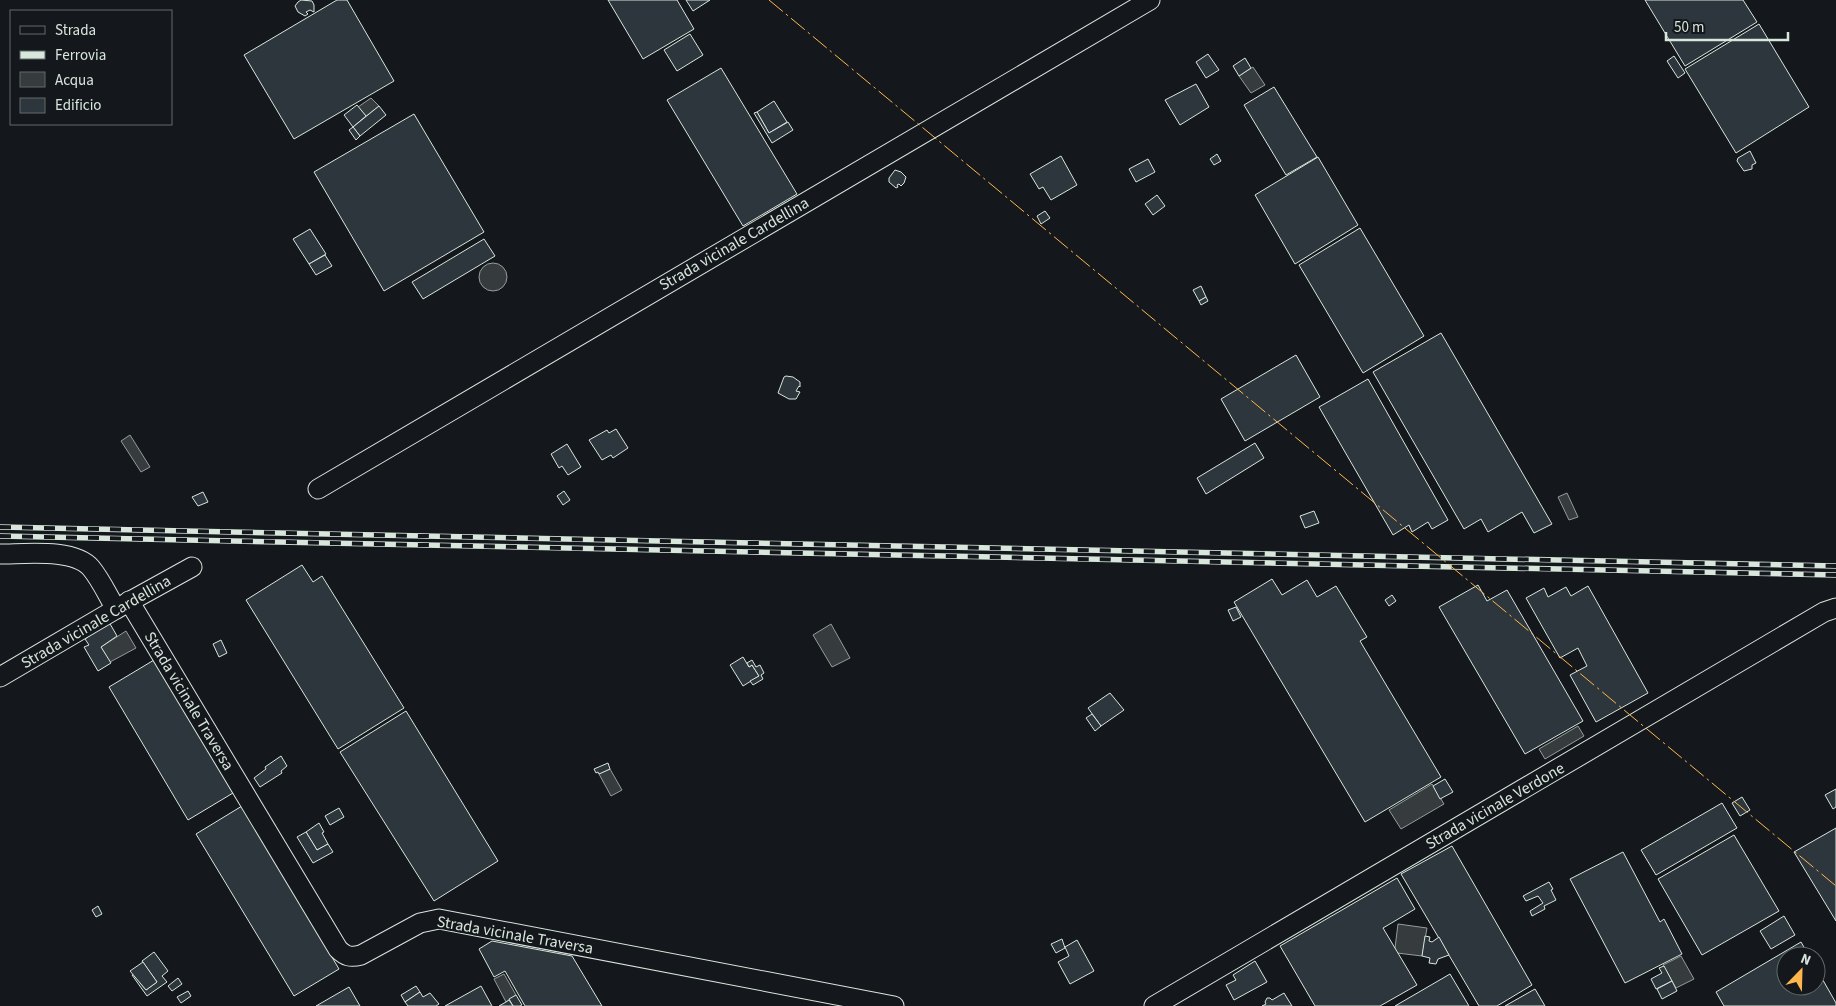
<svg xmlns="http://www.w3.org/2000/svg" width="1836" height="1006" font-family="'Source Sans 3',sans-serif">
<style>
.water{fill:#363b3e;stroke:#939e99}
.building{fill:#2c363c;stroke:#d8e6dc}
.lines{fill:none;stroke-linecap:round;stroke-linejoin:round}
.minor-casing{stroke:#d8e6dc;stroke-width:21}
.minor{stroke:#14181c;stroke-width:19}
.rail-casing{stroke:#d8e6dc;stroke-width:5.5}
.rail{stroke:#14181c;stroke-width:4;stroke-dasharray:11;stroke-linecap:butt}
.power{stroke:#ffb74d;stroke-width:1;stroke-dasharray:18 4 2.5 4;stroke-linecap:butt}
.labels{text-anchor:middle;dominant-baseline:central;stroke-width:4;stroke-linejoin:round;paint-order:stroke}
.street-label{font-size:16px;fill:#d8e6dc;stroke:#14181c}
</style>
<rect width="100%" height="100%" fill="#14181c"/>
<g class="water">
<path d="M1253 67 1265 85 1251 93 1239 76Z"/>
<path d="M371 98 379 106 366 116 358 107Z"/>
<circle cx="493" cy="277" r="14"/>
<path d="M130 435 150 467 141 472 121 441Z"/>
<path d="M1567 493 1578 517 1569 520 1558 497Z"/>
<path d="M831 624 850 658 832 667 813 635Z"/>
<path d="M126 631 136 648 110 662 101 647Z"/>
<path d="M1578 726 1584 736 1545 759 1539 749Z"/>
<path d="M610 769 622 790 611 796 599 774Z"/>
<path d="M1432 784 1444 804 1401 829 1389 810Z"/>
<path d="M1398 924 1427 928 1422 956 1397 953 1395 948Z"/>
<path d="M1681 956 1694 979 1676 988 1663 965Z"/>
<path d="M504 974 516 995 506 1002 494 979Z"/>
</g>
<g class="building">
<path d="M301 0 312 1 314 5V12L310 10 306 12 308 14 305 16 298 12 295 6 298 2Z"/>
<path d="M337 0H347L394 81 294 139 244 55Z"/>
<path d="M608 0H677L694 29 643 59Z"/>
<path d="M686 0H710L693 11Z"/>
<path d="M1645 0H1743L1757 22 1685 66Z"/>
<path d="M1759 24 1809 107 1736 153 1685 69Z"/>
<path d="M690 34 703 55 677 71 664 50Z"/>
<path d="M1208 54 1219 70 1206 78 1196 62Z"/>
<path d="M1674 56 1685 73 1678 78 1667 61Z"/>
<path d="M1245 58 1251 68 1239 76 1233 66Z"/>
<path d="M721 68 797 194 743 226 667 100Z"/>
<path d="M1196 84 1209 107 1180 125 1165 100Z"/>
<path d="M1274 87 1317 157 1286 175 1244 105Z"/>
<path d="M774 101 787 122 769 133 757 112Z"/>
<path d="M357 105 366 116 353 127 344 115Z"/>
<path d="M379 106 386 115 360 136 353 127Z"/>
<path d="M757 112 769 133 788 122 793 130 772 143 754 113Z"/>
<path d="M414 114 484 232 384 291 314 172Z"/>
<path d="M353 127 360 136 356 140 349 130Z"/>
<path d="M1750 151 1756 163 1752 165V169L1744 171 1737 161 1738 158Z"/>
<path d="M1217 154 1221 161 1214 165 1210 159Z"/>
<path d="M1061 156 1077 185 1051 200 1043 187 1039 189 1030 174Z"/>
<path d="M1318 157 1358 225 1295 264 1255 195Z"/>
<path d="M1148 159 1155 172 1136 182 1129 169Z"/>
<path d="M895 170 901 172 906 177 904 183 901 186 899 184 897 185 898 187 896 188 889 182V178Z"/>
<path d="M1157 195 1165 206 1153 215 1145 204Z"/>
<path d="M1045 211 1050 218 1041 224 1037 216Z"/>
<path d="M1360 228 1424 336 1363 373 1299 265Z"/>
<path d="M310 229 326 254 309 264 293 239Z"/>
<path d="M484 239 495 256 423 299 412 282Z"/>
<path d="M325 255 332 266 316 275 309 264Z"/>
<path d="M1201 286 1206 297 1199 301 1193 290Z"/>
<path d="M1206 297 1208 301 1201 305 1199 301Z"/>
<path d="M1441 333 1552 524 1534 533 1522 512 1488 532 1481 519 1464 529 1373 372Z"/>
<path d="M1296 355 1320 397 1245 441 1221 399Z"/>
<path d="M786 376 793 377 800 382V387L799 386 796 391 800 392 796 399H789L778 393 784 377Z"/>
<path d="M1368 379 1448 520 1432 529 1428 522 1412 532 1409 525 1393 535 1319 407Z"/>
<path d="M616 429 628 448 613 458 611 455 602 460 589 440 607 430 609 433Z"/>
<path d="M1255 443 1264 458 1206 494 1197 478Z"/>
<path d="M567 444 581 467 568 475 562 466 559 468 551 454Z"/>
<path d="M564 491 570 500 563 505 557 496Z"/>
<path d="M203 492 208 502 198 506 192 497Z"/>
<path d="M1314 511 1319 523 1305 528 1300 516Z"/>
<path d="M302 565 313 582 322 576 404 708 338 749 246 600Z"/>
<path d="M1272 579 1282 595 1307 580 1317 597 1336 586 1367 637 1360 641 1441 777 1365 822 1234 602Z"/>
<path d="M1478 585 1487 601 1507 590 1583 721 1525 754 1439 607Z"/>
<path d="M1588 586 1648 693 1596 722 1570 675 1587 666 1578 648 1560 658 1526 598 1544 588 1548 597 1566 587 1571 596Z"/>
<path d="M1392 595 1396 601 1389 606 1385 600Z"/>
<path d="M1236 607 1241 617 1233 621 1228 610Z"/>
<path d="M109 622 117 636 101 647 111 663 98 671 84 647 89 645 85 639Z"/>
<path d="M221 640 227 653 219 657 213 644Z"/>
<path d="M743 657 749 667 752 665 759 676 743 686 730 665Z"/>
<path d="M154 660 233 793 188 820 109 687Z"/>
<path d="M752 660 756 667 760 665 764 673 761 675 763 679 753 685 750 681 759 676 752 665 749 667 747 663Z"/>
<path d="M1110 693 1124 710 1101 726 1088 708Z"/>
<path d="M406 711 498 861 434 901 340 752Z"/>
<path d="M1092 714 1101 726 1095 731 1086 718Z"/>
<path d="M281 756 287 766 281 771 282 773 260 787 254 778 266 769 265 767Z"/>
<path d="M608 763 610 769 599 774 598 772 596 773 594 769Z"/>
<path d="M1445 779 1453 792 1440 799 1433 786Z"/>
<path d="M1836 789V807L1833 809 1825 795Z"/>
<path d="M1742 797 1750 810 1740 816 1732 803Z"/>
<path d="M1722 803 1737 828 1656 875 1641 850Z"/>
<path d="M242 806 339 969 294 996 196 834Z"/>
<path d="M339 808 344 817 330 825 325 816Z"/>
<path d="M319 823 324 832 322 833 328 844 317 850 306 832Z"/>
<path d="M1836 828V921L1794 852Z"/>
<path d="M306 832 317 850 328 844 333 852 313 863 297 837Z"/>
<path d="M1734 835 1779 911 1702 955 1658 879Z"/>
<path d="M1452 846 1532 985 1497 1006H1479L1401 874Z"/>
<path d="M1623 852 1660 922 1664 919 1682 954 1625 983 1570 879Z"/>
<path d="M1397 878 1415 909 1383 928 1417 985 1380 1006H1315L1280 946Z"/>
<path d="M1549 882 1553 889 1551 890 1556 900 1544 906 1545 909 1532 916 1530 911 1543 903 1538 896 1526 901 1523 896Z"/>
<path d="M98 906 102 914 96 917 92 910Z"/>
<path d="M1784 916 1795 935 1771 949 1760 931Z"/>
<path d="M1425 936 1430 937 1429 941 1432 942 1439 937 1449 955 1438 959 1436 964 1429 963 1430 958 1422 956Z"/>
<path d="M1062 939 1065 948 1056 953 1051 944Z"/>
<path d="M1077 940 1094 971 1070 984 1058 962 1069 956 1065 947Z"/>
<path d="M492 941 572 956 602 1006H525L505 971 494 977 479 949Z"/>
<path d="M1801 942 1809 956H1786V986H1816V968L1836 1003V1006H1724L1716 992Z"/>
<path d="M154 952 168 971 162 976 167 982 147 996 132 975 134 974 146 990 157 982 142 961Z"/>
<path d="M1255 961 1267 982 1234 1000 1226 985 1236 980 1233 975Z"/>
<path d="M143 962 157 982 146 990 130 971Z"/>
<path d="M1664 966 1672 981 1656 989 1651 979 1662 973 1659 968Z"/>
<path d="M1450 974 1469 1006H1395Z"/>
<path d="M178 978 182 984 172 991 168 986Z"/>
<path d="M1672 981 1677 991 1662 999 1657 989Z"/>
<path d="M416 986 420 992 405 1002 401 995Z"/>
<path d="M481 986 492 1006H445Z"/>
<path d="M349 987 360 1006H316Z"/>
<path d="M1535 989 1545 1006H1505Z"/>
<path d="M188 991 191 996 181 1003 177 997Z"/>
<path d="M420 992 423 997 430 993 439 1004 436 1006H408L405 1002Z"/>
<path d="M1284 993 1292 1006H1262L1266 1004 1265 1002 1267 998H1270L1272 1000Z"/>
<path d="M516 995 522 1005 520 1006H513L509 999Z"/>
<path d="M509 1000 513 1006H499L506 1002Z"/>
</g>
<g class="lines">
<g class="minor-casing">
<g id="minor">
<path d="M318 489 1150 0"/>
<path d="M0 554C25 554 74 548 91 568 101 580 108 596 116 609"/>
<path d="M129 601 338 949C345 956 350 958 361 955L420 923 439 919 894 1006"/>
<path d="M0 677 116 609 192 567"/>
<path d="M1154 1006 1824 612 1836 608"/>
</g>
</g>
<use href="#minor" class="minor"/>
<g class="rail-casing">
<g id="rail">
<path d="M0 527 1836 566"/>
<path d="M0 536 1836 575"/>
</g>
</g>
<use href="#rail" class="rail"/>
<path class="power" d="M769 0 1836 886"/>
</g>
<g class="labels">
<g class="street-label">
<text transform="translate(734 244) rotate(-30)">Strada vicinale Cardellina</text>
<text transform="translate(96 622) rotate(-30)">Strada vicinale Cardellina</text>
<text transform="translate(189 701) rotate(59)">Strada vicinale Traversa</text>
<text transform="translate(1495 806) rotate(-30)">Strada vicinale Verdone</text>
<text transform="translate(515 935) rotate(10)">Strada vicinale Traversa</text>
</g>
</g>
<rect x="10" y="10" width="162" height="115" fill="#14181c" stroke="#626a69"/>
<rect x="20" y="26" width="25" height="8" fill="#14181c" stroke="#626a69"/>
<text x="55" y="35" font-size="15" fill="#d8e6dc">Strada</text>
<rect x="20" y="51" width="25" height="8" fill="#d8e6dc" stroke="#626a69"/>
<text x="55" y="60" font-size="15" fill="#d8e6dc">Ferrovia</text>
<rect x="20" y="72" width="25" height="15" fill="#363b3e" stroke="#626a69"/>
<text x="55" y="85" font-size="15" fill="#d8e6dc">Acqua</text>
<rect x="20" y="98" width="25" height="15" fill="#2c363c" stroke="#626a69"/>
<text x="55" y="110" font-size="15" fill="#d8e6dc">Edificio</text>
<g transform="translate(1801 971) rotate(23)"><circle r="24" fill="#14181c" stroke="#626a69"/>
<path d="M0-4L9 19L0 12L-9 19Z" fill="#ffb74d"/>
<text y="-8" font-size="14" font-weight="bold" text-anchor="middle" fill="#d8e6dc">N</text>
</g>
<path d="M1666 32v8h122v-8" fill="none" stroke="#d8e6dc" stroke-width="2.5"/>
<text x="1674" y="32" font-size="15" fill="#d8e6dc" stroke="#14181c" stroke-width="4" paint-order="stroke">50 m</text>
</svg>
